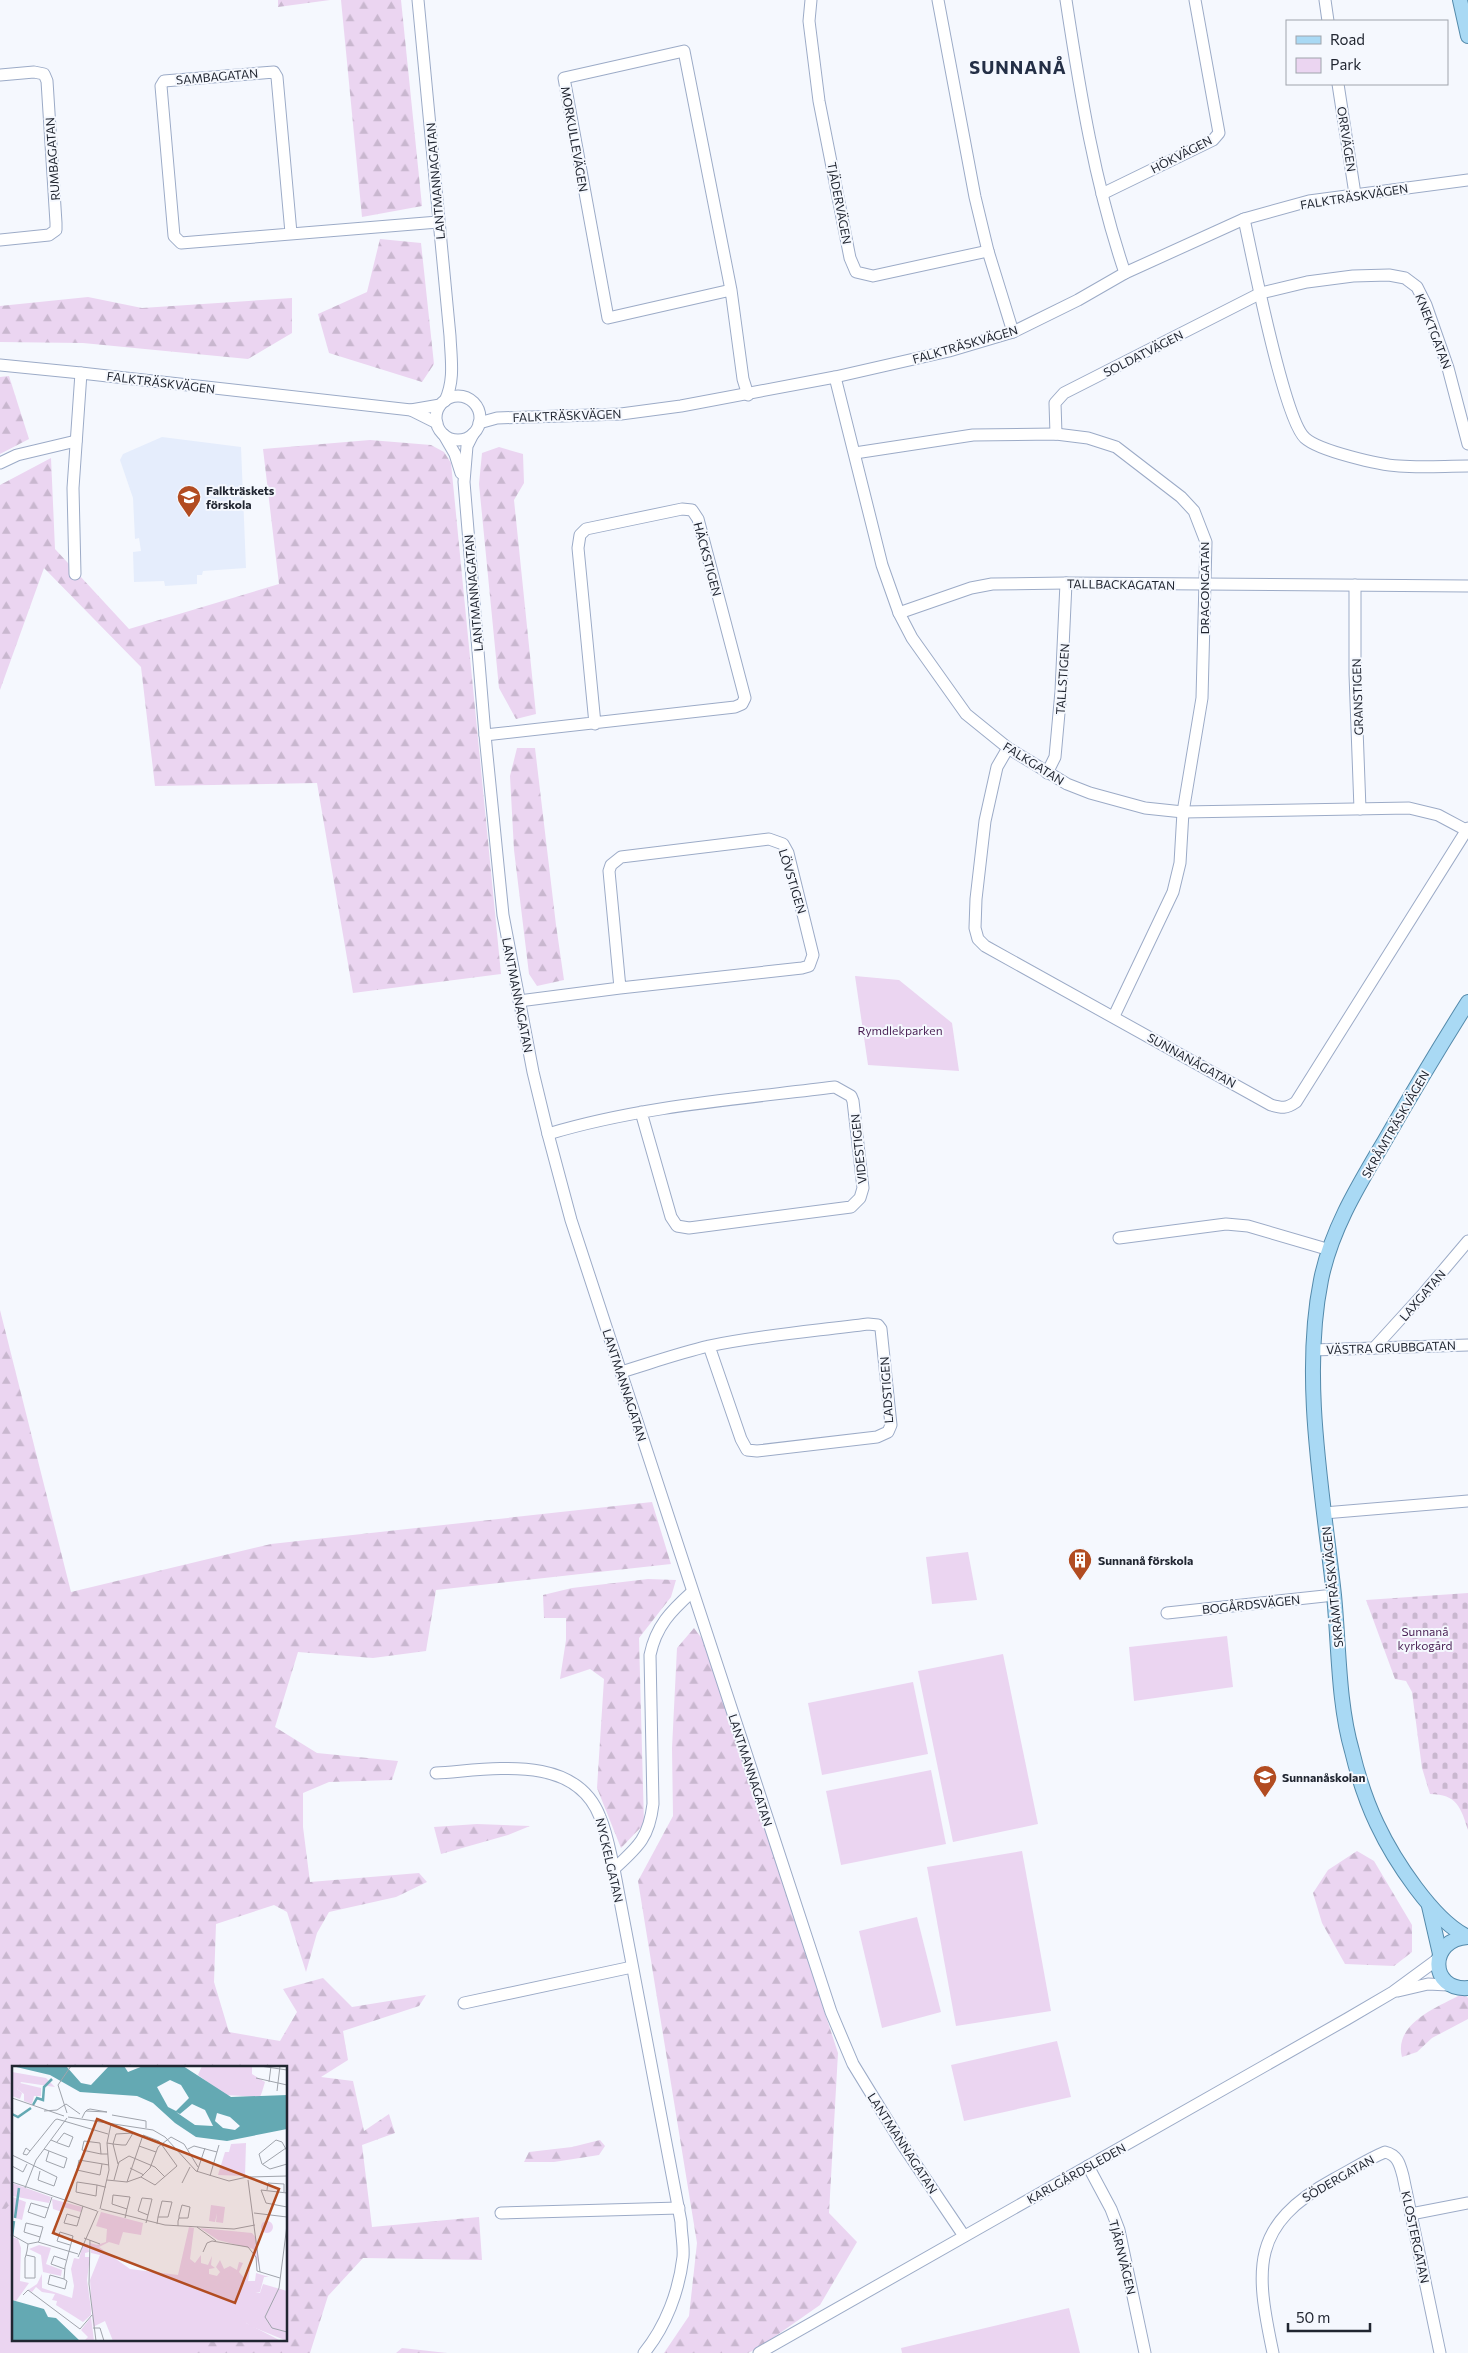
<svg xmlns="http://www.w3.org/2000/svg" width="1468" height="2353" font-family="Commissioner,sans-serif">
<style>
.built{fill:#e5edfc}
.forest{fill:url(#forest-firs);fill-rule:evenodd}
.cemetery{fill:url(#cemetery-stones)}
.green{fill:#ebd5f1}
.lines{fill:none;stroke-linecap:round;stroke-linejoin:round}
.minor-casing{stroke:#9cabc7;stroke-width:13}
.major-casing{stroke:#548aab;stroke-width:16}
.minor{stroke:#fff;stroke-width:11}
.major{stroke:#a9d9f4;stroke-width:14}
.labels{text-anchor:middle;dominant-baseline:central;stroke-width:4;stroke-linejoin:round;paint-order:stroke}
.street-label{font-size:12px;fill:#212631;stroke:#f5f8fe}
.poi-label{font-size:12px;font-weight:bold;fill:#212631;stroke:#f5f8fe;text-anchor:start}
.park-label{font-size:12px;fill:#481e53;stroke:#f5f8fe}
.district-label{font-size:18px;font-weight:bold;letter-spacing:1px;fill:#242f46;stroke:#f5f8fe}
.inset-river{fill:none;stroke:#64a9b3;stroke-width:2.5}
.inset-road{fill:none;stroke:#a0a4ac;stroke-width:1}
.view{fill:#b24c21;fill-opacity:0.15;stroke:#b24c21;stroke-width:2.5}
.inset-edge{fill:none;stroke:#212631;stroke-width:2.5}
</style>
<defs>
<pattern id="forest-firs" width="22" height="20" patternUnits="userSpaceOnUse" patternTransform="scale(1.25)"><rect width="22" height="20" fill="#ebd5f1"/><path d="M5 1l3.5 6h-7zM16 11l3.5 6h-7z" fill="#c9b7cf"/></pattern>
<pattern id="cemetery-stones" width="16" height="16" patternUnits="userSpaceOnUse" patternTransform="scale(1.25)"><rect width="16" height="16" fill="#ebd5f1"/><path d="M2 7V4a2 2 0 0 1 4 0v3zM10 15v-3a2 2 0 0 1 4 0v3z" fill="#c9b7cf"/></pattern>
</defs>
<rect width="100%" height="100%" fill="#f5f8fe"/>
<path class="built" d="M162 437 241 447 246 568 203 571 202 575H197V584L165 586 164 581 134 582 133 552 141 551 139 538 135 539 133 498 120 460 123 454Z"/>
<g class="forest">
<path d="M278 0H330L278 7Z"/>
<path d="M341 0H401L422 206 362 217Z"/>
<path d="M380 239 421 243 434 364 422 382 329 353 318 314 367 292Z"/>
<path d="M88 297 142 308 292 298V333L248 359 83 343 0 342V306Z"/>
<path d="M9 376 29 439 0 454V377Z"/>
<path d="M370 440 431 445 444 452 451 463 501 974 353 993 317 783 155 786 141 667 44 568 0 690V485L51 458 55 549 129 629 279 584 263 449Z"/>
<path d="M499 447 523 454 524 483 514 500 536 714 516 719 499 688 479 484 482 453Z"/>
<path d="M517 748H535L556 925 564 980 537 986 529 974 514 850 510 776Z"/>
<path d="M0 1310 71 1592 271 1544 652 1502 671 1564 436 1590 426 1651 373 1658 298 1652 275 1727 317 1753 398 1761 392 1780 329 1782 303 1793V1827L310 1882 419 1873 427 1882 396 1897 329 1912 317 1933 306 1972 287 1912 274 1905 216 1924 214 1982 229 2032 280 2041 297 2012 283 1989 323 1978 352 2007 426 1995 419 2006 343 2031 348 2060 321 2077 353 2081 364 2131 389 2114 395 2133 362 2145 372 2227 479 2217 482 2260 363 2258 328 2296 310 2353H0ZM14 2067H286V2339H14Z"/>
<path d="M648 1579 676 1580 671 1597 639 1638 644 1824 621 1848 597 1788 604 1679 590 1669 560 1679 566 1640V1618H544L543 1595 572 1588Z"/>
<path d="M694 1628 703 1640 838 2053 829 2213 857 2242 820 2305 760 2347 748 2353H664L689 2316 697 2243 638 1881 673 1816 672 1748 677 1648Z"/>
<path d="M477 1824 530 1826 508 1835 441 1854 434 1827Z"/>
<path d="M1357 1851 1374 1861 1412 1925V1952L1394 1966 1345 1964 1322 1923 1313 1893 1328 1870Z"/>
<path d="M1464 1993 1468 1998V2019L1432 2038 1417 2052 1402 2057C1393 2023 1440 2006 1464 1993Z"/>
<path d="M600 2140 605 2146 599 2155 554 2162H524L529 2152 572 2147Z"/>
<path d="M402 2348 447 2353H396Z"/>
</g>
<path class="cemetery" d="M1468 1593V1830C1461 1808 1457 1794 1430 1794L1422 1768 1412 1692 1406 1681 1395 1679 1366 1600Z"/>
<g class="green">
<path d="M855 976 899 980 952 1023 959 1071 868 1065Z"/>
<path d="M968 1552 977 1600 932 1604 926 1557Z"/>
<path d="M1227 1636 1233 1687 1134 1701 1129 1647Z"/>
<path d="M1003 1654 1038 1824 953 1842 918 1671Z"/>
<path d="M913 1682 928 1754 822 1775 808 1703Z"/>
<path d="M931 1770 946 1844 841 1865 826 1791Z"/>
<path d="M1022 1851 1051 2011 956 2026 927 1867Z"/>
<path d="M917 1917 941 2012 882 2028 859 1931Z"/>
<path d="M1057 2041 1071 2097 964 2121 951 2065Z"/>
<path d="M14 2200V2339H194L196 2353H0V2215Z"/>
<path d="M1069 2308 1080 2353H902L901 2348Z"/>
</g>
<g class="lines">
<g class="minor-casing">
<g id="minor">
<path d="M418 0 450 336C451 359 455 380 445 401"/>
<path d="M811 0 809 21 819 101 850 258 856 272 873 276 988 251"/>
<path d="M938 0 975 197 988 251 1013 332"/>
<path d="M1066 0C1080 92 1095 185 1125 273"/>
<path d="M1325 0 1328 21"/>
<path d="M0 75 34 72 44 74 47 81 56 223V230L49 235 0 240"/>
<path d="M1338 84 1355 194"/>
<path d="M1102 194 1213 140 1219 133 1195 0"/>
<path d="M1244 219C1252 255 1284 420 1305 438 1319 451 1380 465 1399 466 1422 468 1445 466 1468 466"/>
<path d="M291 233 277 77 274 72 164 81 161 86 174 236 181 243 438 222"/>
<path d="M731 290 608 318 564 78 684 51 731 290 743 379 748 395"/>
<path d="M0 365 81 373 411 410 440 405"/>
<path d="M835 377 882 565 899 613 912 638 966 714 1008 748 1067 784 1090 793 1145 808 1183 812 1409 808 1438 815 1468 831"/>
<circle cx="458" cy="418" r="22"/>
<path d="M411 410 437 423"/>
<path d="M479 423 497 418 621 414 681 406 835 377 949 351 1013 332 1078 300 1125 273 1244 219 1309 201 1468 180"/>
<path d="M473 434 467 446 464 482 485 735 503 915 533 1072 548 1134 571 1220 831 2012 853 2064 902 2144 964 2236"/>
<path d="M1056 434 1055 403 1064 393 1261 293 1307 282 1353 276 1389 275 1405 278 1417 287 1426 305 1448 368 1468 444"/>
<path d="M444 435 455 454 461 473"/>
<path d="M855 453 973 435 1056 434 1088 438 1116 447 1181 497 1194 511 1206 542 1202 698 1183 812 1180 863 1173 892 1114 1016"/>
<path d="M0 463 17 455 76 441"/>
<path d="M75 574 73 488 81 373"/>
<path d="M1355 585V674L1360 809"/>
<path d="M899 613 971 588 992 584 1066 583 1468 586"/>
<path d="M485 735 735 707 742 704 745 698 698 519 692 510 682 509 586 529 580 535 578 548 595 724"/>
<path d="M1008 748 997 767 985 821 976 899 975 928 978 939 985 946 1271 1105C1282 1108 1286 1109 1296 1102L1468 828"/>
<path d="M1047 773 1055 757 1061 691 1066 583"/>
<path d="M519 1001 620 988 802 968 809 966 813 955 788 853 783 844 769 839 621 857 611 865 609 871 620 988"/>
<path d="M548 1134C641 1106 739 1099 835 1087L851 1096 853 1101 863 1188 860 1198 851 1207 689 1228 677 1226 671 1217 641 1112"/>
<path d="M1119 1238 1226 1224 1248 1226 1330 1250"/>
<path d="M1374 1348 1424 1293 1468 1241"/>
<path d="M1313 1350 1468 1345"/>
<path d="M621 1372C651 1363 679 1353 709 1346 761 1335 815 1331 868 1324L878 1325 881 1329 891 1425 888 1432 877 1437 757 1451 747 1450 741 1439 709 1346"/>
<path d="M1324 1513 1468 1501"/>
<path d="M1167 1613 1334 1595"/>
<path d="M436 1773C490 1770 575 1752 600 1817 607 1833 610 1852 614 1869L681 2222C681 2233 684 2245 683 2257 679 2291 666 2326 644 2353"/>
<path d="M614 1869C638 1847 649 1838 653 1804L650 1655C656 1626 671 1611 692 1592"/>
<path d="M1398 1991 1428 1984 1448 1985"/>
<path d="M464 2003 632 1967"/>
<path d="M1088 2166 1111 2209 1119 2230 1145 2353"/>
<path d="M501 2213 679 2208"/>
<path d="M1411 2214 1468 2203"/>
<path d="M759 2353 1347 2019 1393 1992 1438 1959"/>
<path d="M1273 2353C1255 2268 1250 2225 1334 2179 1351 2170 1368 2159 1385 2152 1398 2155 1400 2165 1403 2176L1440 2353"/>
</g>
</g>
<g class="major-casing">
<g id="major">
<path d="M1460 0 1468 36"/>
<path d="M1468 1002C1439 1048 1411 1095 1384 1142 1358 1186 1331 1230 1321 1280 1301 1379 1323 1495 1334 1595 1339 1645 1338 1703 1352 1751 1358 1776 1366 1801 1377 1824 1393 1858 1433 1921 1468 1937"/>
<path d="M1429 1906 1440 1954"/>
<path d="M1468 1937C1428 1939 1429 1991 1468 1988"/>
</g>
</g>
<use href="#minor" class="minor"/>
<use href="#major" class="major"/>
</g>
<defs>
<g id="school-pin" transform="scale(1.25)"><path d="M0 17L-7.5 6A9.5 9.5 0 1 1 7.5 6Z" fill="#b24c21" stroke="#f5f8fe"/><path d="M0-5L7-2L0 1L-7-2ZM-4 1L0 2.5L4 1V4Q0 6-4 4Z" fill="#fff"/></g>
<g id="building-pin" transform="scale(1.25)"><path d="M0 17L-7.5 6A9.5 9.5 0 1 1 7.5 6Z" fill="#b24c21" stroke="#f5f8fe"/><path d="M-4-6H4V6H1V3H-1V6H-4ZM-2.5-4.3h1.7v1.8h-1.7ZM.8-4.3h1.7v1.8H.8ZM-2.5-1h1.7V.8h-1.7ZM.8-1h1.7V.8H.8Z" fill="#fff"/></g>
</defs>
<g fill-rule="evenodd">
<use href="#school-pin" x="189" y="497"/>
<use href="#building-pin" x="1080" y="1560"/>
<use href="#school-pin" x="1265" y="1777"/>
</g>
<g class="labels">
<g class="street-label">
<text transform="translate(217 76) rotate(-5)">SAMBAGATAN</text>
<text transform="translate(575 139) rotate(80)">MORKULLEVÄGEN</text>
<text transform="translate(1347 139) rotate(81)">ORRVÄGEN</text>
<text transform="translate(1181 154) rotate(-27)">HÖKVÄGEN</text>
<text transform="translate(52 159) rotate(-94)">RUMBAGATAN</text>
<text transform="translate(435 181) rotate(-95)">LANTMANNAGATAN</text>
<text transform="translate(1354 196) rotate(-9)">FALKTRÄSKVÄGEN</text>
<text transform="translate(840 203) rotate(79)">TJÄDERVÄGEN</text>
<text transform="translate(1434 331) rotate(69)">KNEKTGATAN</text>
<text transform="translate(965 344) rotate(-16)">FALKTRÄSKVÄGEN</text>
<text transform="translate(1143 353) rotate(-27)">SOLDATVÄGEN</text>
<text transform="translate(161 382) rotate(7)">FALKTRÄSKVÄGEN</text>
<text transform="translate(567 415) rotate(-2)">FALKTRÄSKVÄGEN</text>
<text transform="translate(708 559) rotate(75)">HÄCKSTIGEN</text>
<text transform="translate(1121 584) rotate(1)">TALLBACKAGATAN</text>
<text transform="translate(1204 588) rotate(-90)">DRAGONGATAN</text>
<text transform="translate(473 593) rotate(-95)">LANTMANNAGATAN</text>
<text transform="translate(1062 679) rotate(-86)">TALLSTIGEN</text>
<text transform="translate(1357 697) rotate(-92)">GRANSTIGEN</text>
<text transform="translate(1034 763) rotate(32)">FALKGATAN</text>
<text transform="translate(793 881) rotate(73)">LÖVSTIGEN</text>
<text transform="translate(518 995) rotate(79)">LANTMANNAGATAN</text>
<text transform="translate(1192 1060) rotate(29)">SUNNANÅGATAN</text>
<text transform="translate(1395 1124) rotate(-60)">SKRÅMTRÄSKVÄGEN</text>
<text transform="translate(858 1149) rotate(-96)">VIDESTIGEN</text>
<text transform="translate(1422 1295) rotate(-49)">LAXGATAN</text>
<text transform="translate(1391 1347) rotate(-2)">VÄSTRA GRUBBGATAN</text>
<text transform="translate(625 1385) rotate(72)">LANTMANNAGATAN</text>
<text transform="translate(886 1390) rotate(-94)">LADSTIGEN</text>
<text transform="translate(1332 1587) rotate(-96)">SKRÅMTRÄSKVÄGEN</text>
<text transform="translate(1251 1604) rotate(-6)">BOGÅRDSVÄGEN</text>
<text transform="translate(751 1770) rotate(72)">LANTMANNAGATAN</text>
<text transform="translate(610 1860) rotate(77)">NYCKELGATAN</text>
<text transform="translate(903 2143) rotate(57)">LANTMANNAGATAN</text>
<text transform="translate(1076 2173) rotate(-29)">KARLGÅRDSLEDEN</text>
<text transform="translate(1338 2178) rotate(-30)">SÖDERGATAN</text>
<text transform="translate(1416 2237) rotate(78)">KLOSTERGATAN</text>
<text transform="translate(1123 2257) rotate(76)">TJÄRNVÄGEN</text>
</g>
<g class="poi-label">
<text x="206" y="490">Falkträskets<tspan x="206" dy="14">förskola</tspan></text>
<text x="1098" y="1560">Sunnanå förskola</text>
<text x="1282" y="1777">Sunnanåskolan</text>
</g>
<g class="park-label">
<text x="900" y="1030">Rymdlekparken</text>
<text x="1425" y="1631">Sunnanå<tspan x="1425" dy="14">kyrkogård</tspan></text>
</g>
<g class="district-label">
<text x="1018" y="67">SUNNANÅ</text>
</g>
</g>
<g transform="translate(12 2066)">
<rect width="275" height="275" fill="#f5f8fe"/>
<path d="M8 17 29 22V30H22L20 38 12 35V28L5 23Z" fill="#ebd5f1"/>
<path d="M0 117 39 131 37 137 0 130ZM1 131 14 136 10 154 0 151ZM40 133 70 141 69 146 51 141 50 146 41 143ZM89 146 131 157 129 169 111 166 107 179 97 176 87 181 118 203 166 209 177 161 182 162 178 193 183 197 189 189V197L196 199 200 190 199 199 203 202 197 203V208L205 210 208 206 204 201 208 194 212 203 218 200 225 204 227 196 231 197 227 206 233 213 235 206 238 203 236 215H243L244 207 257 211H252L248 226 238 227 234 257 269 275H101L93 255 81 261 78 214 88 189 79 187 78 177 85 179 94 176 95 163 84 160ZM188 162 240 167 244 172 248 203 241 183 206 174ZM0 171 6 173 9 182 8 215 17 217 4 235 0 234ZM71 178H76L77 186 73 187V191H78L75 214 79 243V249L71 256 44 239 45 235 40 234 43 228 30 226 24 221 20 226 16 224 25 218 30 208V222L60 232 62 220 59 203 62 192 67 193ZM27 179 39 182 34 198 50 204 49 210 31 206 29 189 17 183ZM79 251 82 275H72L76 271 69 264Z" fill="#ebd5f1"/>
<path d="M0 6 34 12 43 21 9 16 5 23 10 27 8 33 0 30ZM234 77 233 110 206 109 213 86H217L219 78Z" fill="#ebd5f1"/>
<path d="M190 0H240V8L253 16 250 26 248 31 213 29 186 9ZM199 139 213 141 211 157 204 156 205 147 203 156 197 155ZM249 161a6 6 0 1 1 12 0a6 6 0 1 1-12 0ZM251 218 275 225V275L238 260 220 245 212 232 216 220 248 227Z" fill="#ebd5f1"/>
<path d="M0 0H54L69 17 79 19 97 0H112L116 6 131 0H171L219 31 275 29V63L215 75 184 71 163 57 141 37 125 30 68 26 38 9ZM158 14 169 19 177 32 164 45 156 41 145 21ZM180 38 193 44 201 60 183 59 164 46 168 48ZM205 47 218 51 228 60 223 64 211 62 203 55ZM0 234 32 243 36 251 44 252 68 275H0Z" fill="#64a9b3" fill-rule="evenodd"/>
<path class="inset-river" d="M21 39 25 32 31 34 32 21 40 13M0 48 6 51 19 42M3 152 7 122M0 170 2 155"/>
<path class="inset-road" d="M248 0 275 4M244 12 275 19M257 16 259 0M265 25 268 0M0 32 52 50M54 38 68 48M32 45 45 44 54 38M55 47 46 19 59 0M100 49 134 55V62M56 51 141 64 153 71 184 105 217 115 235 111M70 52 73 46 75 44 78 43 95 46 74 45M39 74 46 77 57 81 61 71 52 67 45 76M95 77 101 78 110 79H114L121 67 104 68 101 78 106 98M127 80 144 86M32 83 37 85 34 95 52 102 55 92 37 85M176 83 182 80 205 86M18 85 14 82 11 88 15 89 18 85 31 69 43 54 45 53 96 68M275 85 270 76 264 74 247 88 250 98 258 103 275 98M89 88 88 77 72 75 70 84 89 88H96M0 89 45 111 42 120 26 114 28 105M90 98 88 109 65 104 67 94 97 99M251 98 274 82M0 100 11 106 15 98M118 102 132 109M185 106 193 82M198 110 207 79M238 111 275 110M95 114 115 116 129 111 138 102 146 81 159 71 172 78 186 101M102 114 107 96 117 90 143 101 153 111M236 114 248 206M0 116 85 145M115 116 131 69 147 75 165 100 143 119 129 111M170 117 178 101M85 119 84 130 64 126 65 116 85 119 93 121H94M13 122 24 94 55 52M255 124 256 117 272 118V126M275 127 249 124 254 137 275 141M36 142 19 137 16 146 33 152 40 131M88 143 97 104 95 77 99 58M89 143 153 159 222 163 243 159M242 147 275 151M68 152 55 148 52 157 65 160 71 140M113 152 115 143 118 131 101 129 100 138 115 143M134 157 140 133 130 132 126 145 136 149M145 158 146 151 150 135 160 136 156 151H146M275 159 267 222 253 251 260 262 275 266M166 160V155L167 152V150L170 139 178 141 176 152H167M185 161 204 175M0 169 16 178 26 176 66 188M72 172 88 178M78 174 77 218 84 275M26 176 27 175 31 161 14 157 12 166 28 171M191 186 195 177 200 175 236 181 244 191 245 205 268 212M14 189 23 191V212H13V192L14 189 15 185 16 178M66 191 86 145M53 203 39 198 42 190 54 194M52 213 38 209 36 218 53 223 55 215 52 213 53 201 61 170 48 166 45 175 58 179M11 229 16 224 68 263 80 249M81 262H88L92 275"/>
<path class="view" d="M85 53 267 123 223 237 41 167Z"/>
<rect width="275" height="275" class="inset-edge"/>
</g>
<rect x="1286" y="20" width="162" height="65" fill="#f5f8fe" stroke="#a0a4ac"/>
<rect x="1296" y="36" width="25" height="8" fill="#a9d9f4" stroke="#a0a4ac"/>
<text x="1330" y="45" font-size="15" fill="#212631">Road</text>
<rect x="1296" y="58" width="25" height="15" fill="#ebd5f1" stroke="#a0a4ac"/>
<text x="1330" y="70" font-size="15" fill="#212631">Park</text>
<path d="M1288 2323v8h82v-8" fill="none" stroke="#212631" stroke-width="2.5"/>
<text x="1296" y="2323" font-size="15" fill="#212631" stroke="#f5f8fe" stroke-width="4" paint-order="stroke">50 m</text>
</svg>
